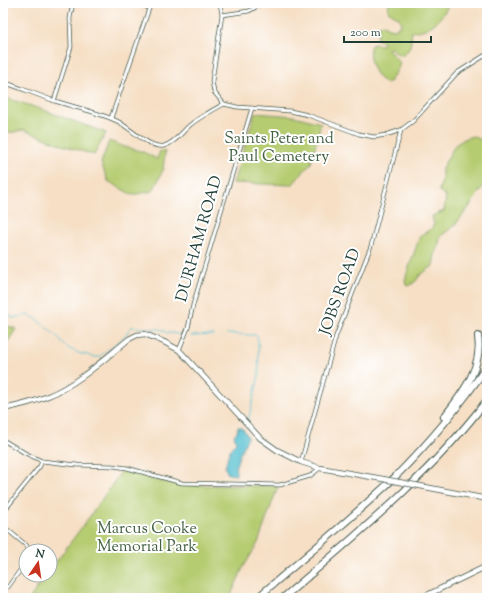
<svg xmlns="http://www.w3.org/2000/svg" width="490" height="601" font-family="'Sorts Mill Goudy',serif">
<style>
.green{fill:#b5cc71;stroke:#6a8452}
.water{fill:#55bfd0;stroke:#3a7e82}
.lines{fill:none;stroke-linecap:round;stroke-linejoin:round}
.stream{stroke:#55bfd0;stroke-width:1}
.minor-casing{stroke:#3f554a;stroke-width:4.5}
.secondary-casing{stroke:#3f554a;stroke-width:6}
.motorway-casing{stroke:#3f554a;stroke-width:8}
.minor{stroke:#fff;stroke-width:3}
.secondary{stroke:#fff;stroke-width:4.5}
.motorway{stroke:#fff;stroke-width:6}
.secondary-bridge-casing{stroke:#3f554a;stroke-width:6;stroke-linecap:butt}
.secondary-bridge{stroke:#fff;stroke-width:4.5}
.labels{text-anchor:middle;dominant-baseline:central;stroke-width:4;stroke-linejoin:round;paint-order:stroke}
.park-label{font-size:16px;fill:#446143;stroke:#fff}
.street-label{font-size:16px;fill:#1f3d34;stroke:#fff}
</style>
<rect width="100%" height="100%" fill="#fff"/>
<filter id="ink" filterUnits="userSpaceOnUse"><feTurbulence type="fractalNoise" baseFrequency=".025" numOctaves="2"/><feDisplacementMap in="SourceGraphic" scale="8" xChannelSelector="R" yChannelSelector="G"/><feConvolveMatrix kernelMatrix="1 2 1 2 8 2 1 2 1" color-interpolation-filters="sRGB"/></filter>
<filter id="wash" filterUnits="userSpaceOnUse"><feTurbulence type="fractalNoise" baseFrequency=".012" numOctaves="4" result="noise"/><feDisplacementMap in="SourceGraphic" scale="16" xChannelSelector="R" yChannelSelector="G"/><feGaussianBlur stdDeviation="0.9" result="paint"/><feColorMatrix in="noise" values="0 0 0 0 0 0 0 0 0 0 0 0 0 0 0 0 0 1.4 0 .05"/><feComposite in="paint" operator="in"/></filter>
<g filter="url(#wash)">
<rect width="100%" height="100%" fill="#f6dfc5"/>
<g class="green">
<path d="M389 3H450C444 13 437 25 425 29 421 31 417 30 412 32 410 42 413 48 403 55H399L391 48 388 49 400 63 398 69 388 84C375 80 366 58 371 45L375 44 382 45 383 42 377 39 379 26 382 24 388 28 395 29 401 25 399 18 388 11Z"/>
<path d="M3 97 41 109 106 133 94 155 62 145 24 130 3 134Z"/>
<path d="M255 113 294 116 321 123 311 163 292 185 233 183Z"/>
<path d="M473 136 481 140 487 148V180L470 206 455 225 441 236 435 255 433 266 420 275 416 281 409 286 406 285 405 280 408 270 420 236 432 228 434 224 432 216 444 211 446 196 439 191V189L442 181V168L455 145 466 138Z"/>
<path d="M109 141 125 147 141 151 157 159 160 151 165 152 163 170 153 191 132 195 108 181 101 163Z"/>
<path d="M3 324 16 329 7 343 3 356Z"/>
<path d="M123 469 151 479 183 485 278 486 258 543 243 568 231 595 228 598H30L46 575H50V570L90 516Z"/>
</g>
<path class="water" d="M238 427H240L244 430 248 437C243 449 234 461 236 475L228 474 225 468C227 459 229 448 236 442L234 435 237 432Z"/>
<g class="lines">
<g class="stream">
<path d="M3 310 13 318 27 315 35 318 58 337 61 342 68 348 81 354H85L93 357H99L113 346 126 335 129 329 132 327 157 329 163 330 167 333H172L182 335"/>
<path d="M227 334 254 335 257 336 258 339 259 375 248 421"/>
<path d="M191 336 214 335"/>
</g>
</g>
</g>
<g filter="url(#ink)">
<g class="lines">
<g class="minor-casing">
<g id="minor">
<path d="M135 3 149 8"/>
<path d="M220 3 222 15 212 81 214 92 224 104"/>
<path d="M222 15 249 11 263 3"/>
<path d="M3 82C21 88 37 95 55 101 76 108 99 112 119 122 131 129 150 149 164 146 175 143 182 132 190 125 200 117 213 110 224 104L237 107 290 111 308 115 359 134 374 137 386 135 401 130 413 121 457 73 487 54"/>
<path d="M54 101 71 47 70 18 73 3"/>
<path d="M111 118 151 3"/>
<path d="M179 350 188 328 193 305 252 108"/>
<path d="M3 440 25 453 42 461 77 465 113 466 127 468 182 483 280 485 310 476 320 468"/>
<path d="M301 462 336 336 371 246 401 130"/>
<path d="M3 512 40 466 42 461"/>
<path d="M3 526 27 546 29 551"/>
<path d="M3 589 8 587 26 562"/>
</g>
</g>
<g class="secondary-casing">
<g id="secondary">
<path d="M3 409C18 406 34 402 48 396 78 384 104 359 129 339L137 335 145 334 164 342 179 350 260 438 277 450 301 462 320 468 383 479"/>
<path d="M420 486 487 499"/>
<path d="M421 598 487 566"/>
</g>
</g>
<g class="motorway-casing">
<g id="motorway">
<path d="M444 417C463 393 483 367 478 336"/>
<path d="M257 598C303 558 350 520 394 478 428 444 460 406 487 366"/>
<path d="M283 598C355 536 429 476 487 400"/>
</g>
</g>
<use href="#minor" class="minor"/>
<use href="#secondary" class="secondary"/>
<use href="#motorway" class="motorway"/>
<g class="secondary-bridge-casing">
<path id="secondary-bridge" d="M383 479 420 486"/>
</g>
<use href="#secondary-bridge" class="secondary-bridge"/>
</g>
</g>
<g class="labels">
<g class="park-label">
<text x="279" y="139">Saints Peter and<tspan x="279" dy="18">Paul Cemetery</tspan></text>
<text x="147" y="529">Marcus Cooke<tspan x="147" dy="18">Memorial Park</tspan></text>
</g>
<g class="street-label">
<text transform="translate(200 239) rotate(-74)">DURHAM ROAD</text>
<text transform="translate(341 292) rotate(-70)">JOBS ROAD</text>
</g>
</g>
<rect width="490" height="601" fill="none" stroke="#fff" stroke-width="16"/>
<g transform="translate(38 563) rotate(13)"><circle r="19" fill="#ffffff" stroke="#a5b1ae"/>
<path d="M0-3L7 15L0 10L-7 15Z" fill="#c8321e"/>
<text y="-6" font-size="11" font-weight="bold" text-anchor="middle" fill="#1f3d34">N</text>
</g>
<path d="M344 36v6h87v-6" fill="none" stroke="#1f3d34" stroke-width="2"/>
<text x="350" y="36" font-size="12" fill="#1f3d34" stroke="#ffffff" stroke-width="3" paint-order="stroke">200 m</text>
</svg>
